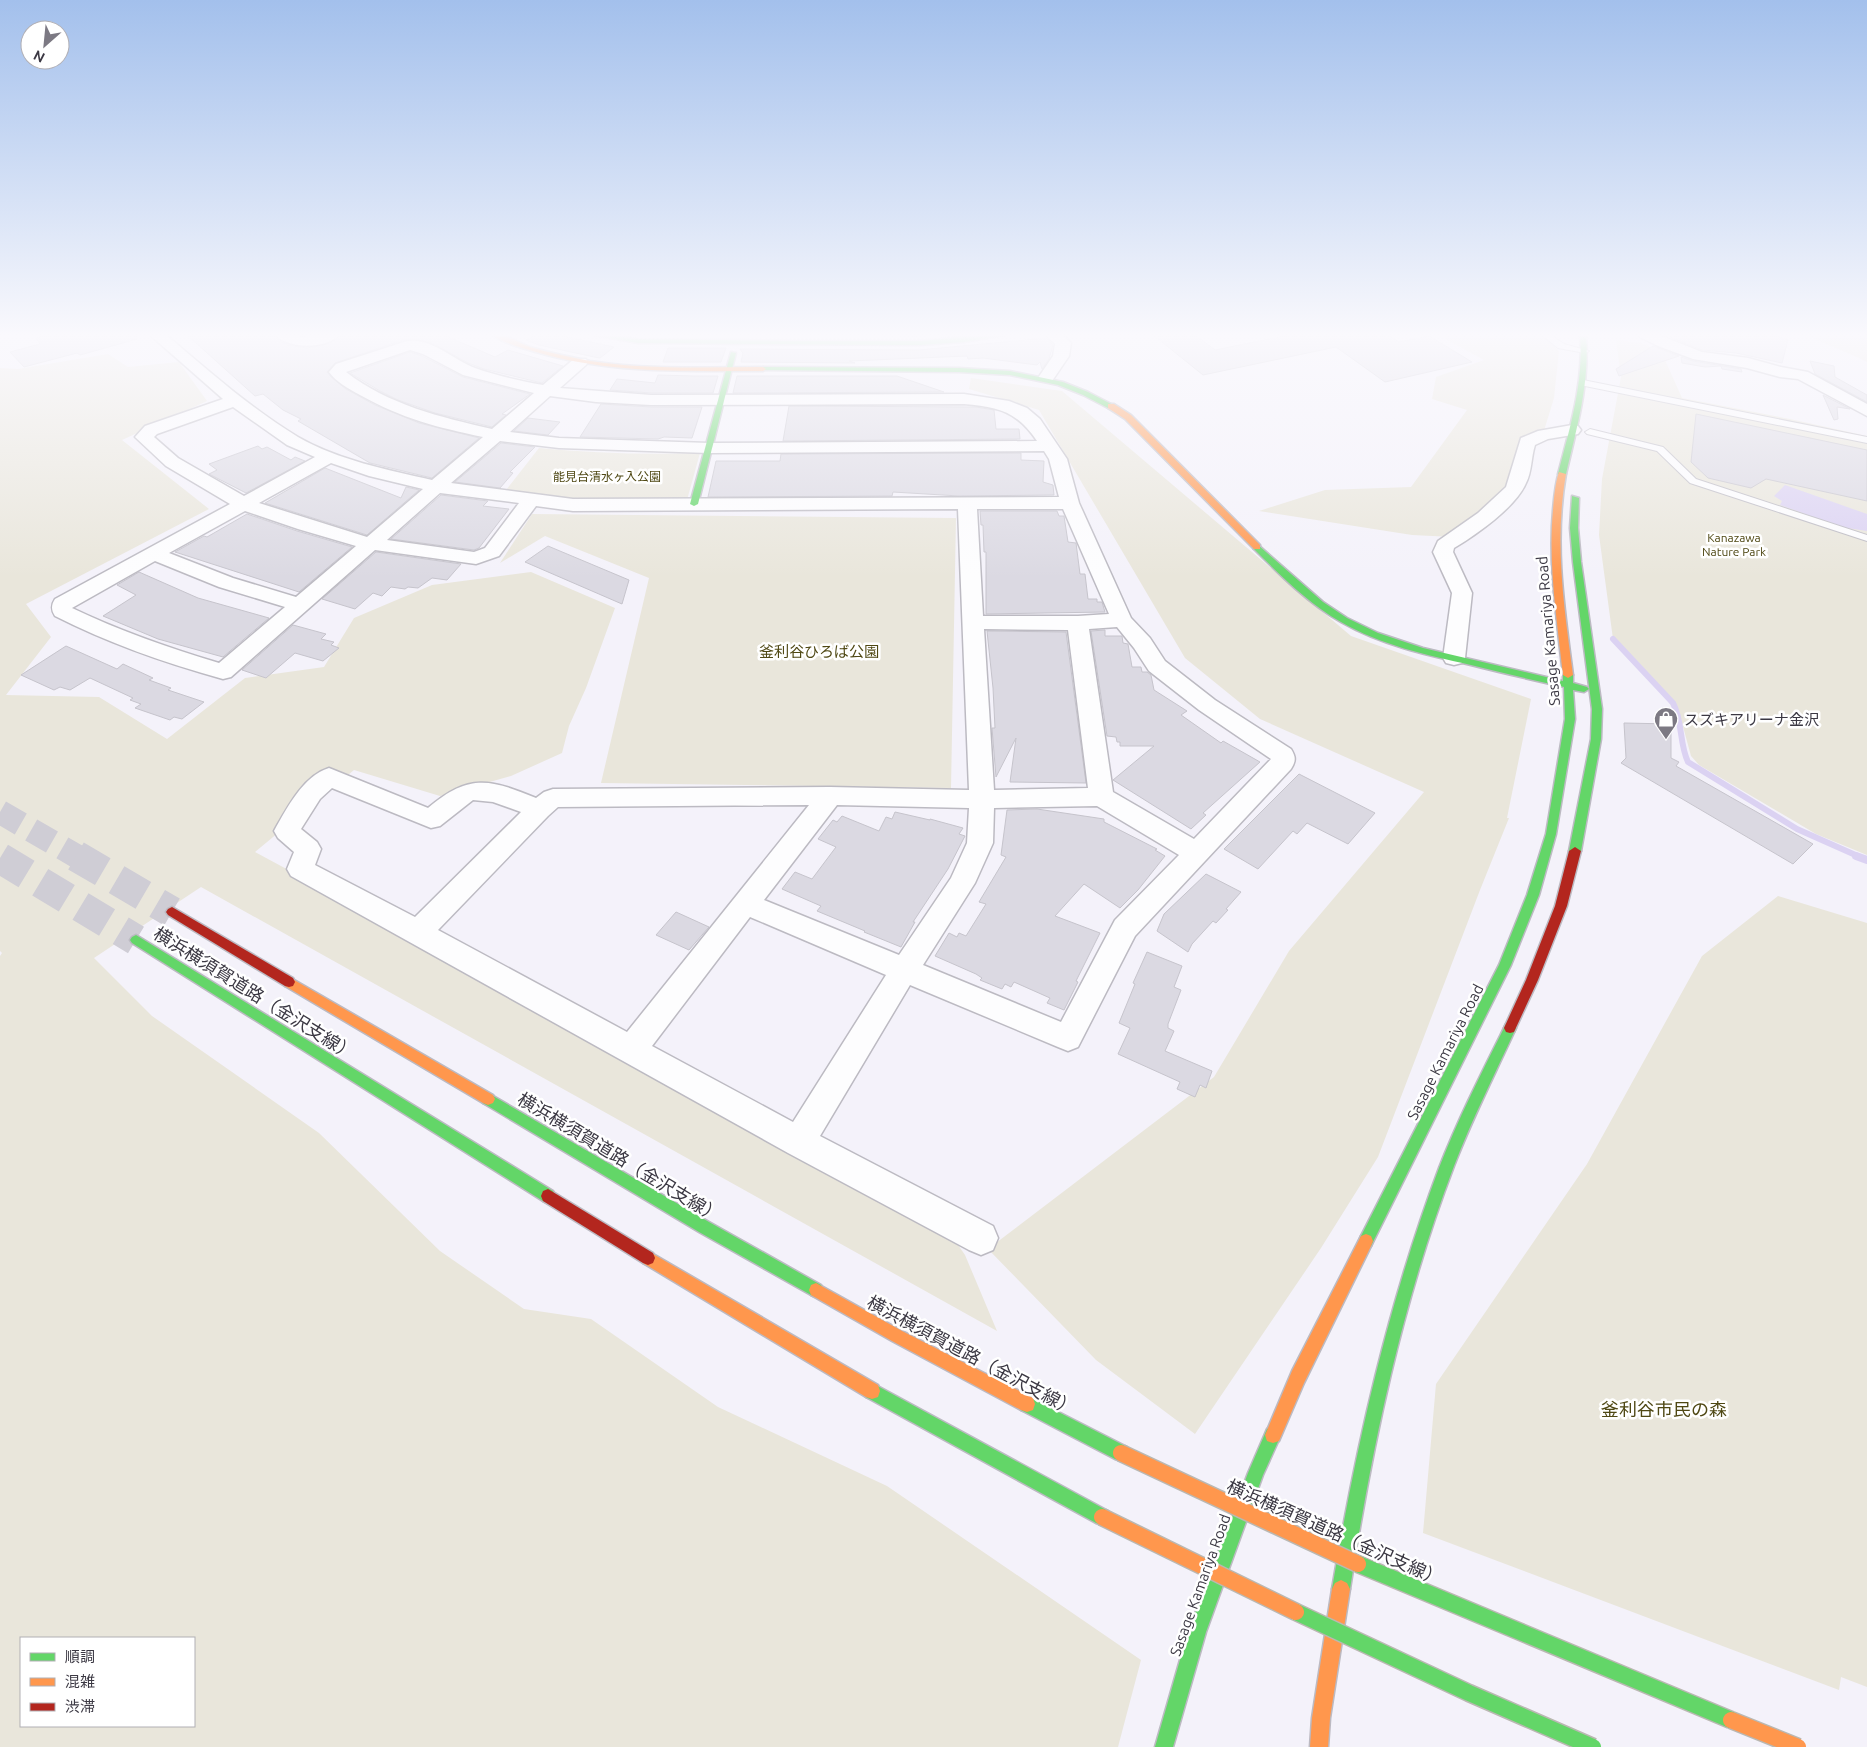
<svg xmlns="http://www.w3.org/2000/svg" width="1867" height="1747" font-family="Ubuntu,'Noto Sans JP',sans-serif">
<style>
.green{fill:#e9e6db;fill-rule:evenodd}
.water{fill:#dbd2f2}
.lines{fill:none;stroke-linecap:round;stroke-linejoin:round}
.stream-far1{stroke:#dbd2f2;stroke-width:6}
.stream{stroke:#dbd2f2;stroke-width:8}
.building{fill:#dbd9e2;stroke:#c6c4cc}
.highway-tunnel-far1{stroke:#cfcdd5;stroke-width:24;stroke-dasharray:24 12;stroke-linecap:butt}
.highway-tunnel{stroke:#cfcdd5;stroke-width:31;stroke-dasharray:31 16;stroke-linecap:butt}
.lane-casing{stroke:#bcbac2;stroke-width:2}
.street-casing{stroke:#bcbac2;stroke-width:3}
.fast-casing{stroke:#bcbac2;stroke-width:3}
.slow-casing{stroke:#bcbac2;stroke-width:3}
.jam-casing{stroke:#bcbac2;stroke-width:3}
.lane{fill:#fdfdfe;fill-rule:evenodd}
.street{fill:#fdfdfe;fill-rule:evenodd}
.fast{fill:#63d668;fill-rule:evenodd}
.slow{fill:#ff974d;fill-rule:evenodd}
.jam{fill:#b3261e;fill-rule:evenodd}
.fast-bridge-casing{stroke:#bab8b2;stroke-width:19;stroke-linecap:butt}
.slow-bridge-casing{stroke:#bab8b2;stroke-width:19;stroke-linecap:butt}
.fast-bridge{stroke:#63d668;stroke-width:16}
.slow-bridge{stroke:#ff974d;stroke-width:16}
.labels{text-anchor:middle;dominant-baseline:central;stroke-width:5;stroke-linejoin:round;paint-order:stroke}
.far-park-label{font-size:12px;fill:#4f4814;stroke:#fff}
.street-label{font-size:15px;fill:#3b3843;stroke:#fff}
.park-label{font-size:15px;fill:#4f4814;stroke:#fff}
.poi-label{font-size:15px;fill:#3b3843;stroke:#fff;text-anchor:start}
.near-street-label{font-size:18px;fill:#3b3843;stroke:#fff}
.near-park-label{font-size:18px;fill:#4f4814;stroke:#fff}
</style>
<rect width="100%" height="100%" fill="#f4f2fa"/>
<g class="green">
<path d="M1436 334H1541L1559 351 1554 398 1543 434 1524 439 1510 490 1453 537 1412 535 1259 511 1325 490 1411 487 1467 410 1432 399 1436 377 1484 360Z"/>
<path d="M1803 334H1867V362L1859 358Z"/>
<path d="M1616 340 1640 343 1661 351 1682 398 1790 419 1867 436V855L1816 834 1699 765 1691 756 1681 719 1642 666 1613 639 1599 535 1602 479 1621 377Z"/>
<path d="M108 354 128 367 179 362 207 401 122 440 209 509 26 604 51 637 6 695 99 697 167 739 245 678 324 667 354 618 432 585 531 572 615 608 586 688 569 726 562 753 511 776 440 796 354 770 255 852 943 1223 965 1255 997 1331 201 887 94 958 152 1016 319 1133 440 1251 524 1309 591 1319 718 1407 887 1486 1141 1660 1118 1747H0V956L2 953 0 951V368L18 369ZM21 1638H194V1726H21Z"/>
<path d="M971 378 1062 391 1351 636 1531 699 1507 818H1509L1480 890 1378 1157 1321 1248 1195 1434 1096 1360 988 1249 1214 1077 1289 951 1424 792 1260 719 1185 658 1039 410 969 389Z"/>
<path d="M539 448C592 453 646 455 700 453L687 500 578 499 506 490Z"/>
<path d="M532 514 956 518 951 788 601 783 649 578 545 536 500 563Z"/>
<path d="M1778 896 1867 923V1687L1841 1677 1839 1690 1423 1533 1436 1384 1587 1164 1702 956Z"/>
</g>
<path class="water" d="M1785 485 1867 514V531L1841 527 1780 505 1782 501 1774 496Z"/>
<g class="lines">
<path class="stream-far1" d="M1613 639 1673 703C1683 722 1679 743 1688 762L1797 829 1860 857"/>
<path class="stream" d="M1856 856 1867 860"/>
</g>
<g class="building">
<path d="M53 334H136L137 339 80 355 77 353 24 367 10 352 40 344 36 338Z"/>
<path d="M186 334H273L279 341 288 345 307 348 327 344 335 340 342 334H441L495 357 508 350 563 366 542 383 484 369 468 363 432 343 414 339 403 340 335 363 327 372 331 377 346 389 375 405 419 423 479 438 432 478 370 463 298 421 301 419 283 410 263 394 255 396Z"/>
<path d="M537 334H554L614 347 600 358 594 357 539 345 526 340Z"/>
<path d="M674 334H953L919 336Z"/>
<path d="M1152 334H1194L1215 350 1294 334H1386L1399 342 1429 336 1472 362 1385 382 1336 347 1203 375Z"/>
<path d="M1668 334H1770L1788 340 1782 363 1736 353 1702 350 1672 338Z"/>
<path d="M1047 338 1053 345 1049 359 1042 369 1040 362 1037 365 983 358 968 359 967 356 849 361 855 363 741 362 743 353 740 349 919 350Z"/>
<path d="M1653 346 1679 356 1619 376 1616 369Z"/>
<path d="M668 348H726L721 362H663Z"/>
<path d="M410 352 422 356 463 377 530 394 502 414 506 415 492 427 435 413 398 400 380 391 350 373Z"/>
<path d="M1681 357 1693 361 1741 369 1742 372 1722 369 1721 366 1705 367 1682 363Z"/>
<path d="M1810 361 1834 366 1835 377 1867 395V402L1815 374Z"/>
<path d="M658 375 694 376H718L713 393H651L610 390 617 379 655 383Z"/>
<path d="M737 376H897L944 392 733 393Z"/>
<path d="M1823 395 1850 409 1837 407 1838 419 1834 420Z"/>
<path d="M601 404 651 407H702L692 438 664 437 658 439 580 437Z"/>
<path d="M789 406 976 407 994 410 996 429H1019L1020 439 783 441Z"/>
<path d="M1696 414 1867 450V501L1766 479 1751 488 1708 478 1691 462Z"/>
<path d="M528 418 560 422 548 435 514 431Z"/>
<path d="M501 443 535 447 510 472 513 473 500 488 455 482Z"/>
<path d="M258 446 262 449 267 447 291 460 295 457 305 461 246 493 209 474 217 470 209 464Z"/>
<path d="M1021 453V460L1044 461 1043 482 1053 485 1054 495 959 496 893 492 892 496 708 497 716 461H780L781 454Z"/>
<path d="M325 468 401 498 406 487 419 490 367 535 265 503Z"/>
<path d="M441 495 488 501 483 506 509 509 479 548 474 550 391 539Z"/>
<path d="M980 511H1057L1059 516H1064L1068 542 1076 543 1080 574H1085L1088 599H1097V602H1102L1105 612 986 614V552H984L983 525H981Z"/>
<path d="M247 514 297 531 352 547 299 592 175 552 204 536 207 537Z"/>
<path d="M548 546 629 580 622 604 525 562Z"/>
<path d="M376 552 461 564 447 580 432 578 418 588 408 587 405 589 391 587 382 596 373 593 355 609 322 599Z"/>
<path d="M139 572 198 598 269 618 223 657 158 639 103 616 136 595 117 585Z"/>
<path d="M293 625 326 634 321 639 334 642 331 645 339 648 323 661 295 653 266 678 242 670Z"/>
<path d="M1105 630V636H1122L1123 643 1128 644 1132 667H1141L1142 672H1147L1151 675 1154 690 1187 711 1181 715 1221 743 1223 741 1260 762 1203 813 1206 815 1191 829 1113 780 1154 746H1120V742H1117L1116 737 1107 736 1091 631Z"/>
<path d="M987 631 1066 632 1086 783 1010 782 1016 738 996 777 992 728H995L993 688Z"/>
<path d="M66 646 117 669 123 664 153 678 149 680 171 688 168 690 204 702 182 719 174 717 170 720 135 708 141 704 130 700 133 698 90 678 70 690 60 687 54 690 21 675Z"/>
<path d="M1624 723 1671 724V758L1679 762 1676 766 1813 844 1793 864 1621 763 1626 758Z"/>
<path d="M1299 774 1375 813 1348 844 1307 823 1297 834 1293 831 1258 869 1224 849Z"/>
<path d="M1037 809 1104 819V822L1157 849 1155 850 1165 856 1138 890 1120 908 1084 884 1055 916 1100 933 1076 981 1078 982 1064 1010 1047 1003 1050 998 1014 982 1011 987 1005 984 1002 989 980 980 982 978 976 974 935 956 949 933 957 937 959 933 966 936 986 904 979 902 1006 857 1001 855 1007 810Z"/>
<path d="M895 812 930 820V819L963 828 959 834 965 836 948 869 913 922H915L901 947 864 932 865 931 817 911 821 906 782 889 795 872 812 879 836 847 818 839 833 820 837 822 842 816 879 831 886 817 892 819Z"/>
<path d="M1206 874 1241 892 1226 909 1228 910 1216 923 1213 921 1192 944 1188 952 1157 931 1164 914Z"/>
<path d="M676 912 709 927 689 950 656 935Z"/>
<path d="M1147 952 1182 966 1174 987 1181 990 1168 1024V1028L1174 1031 1165 1051 1212 1071 1206 1088 1200 1085 1195 1097 1177 1089 1180 1082 1118 1054 1130 1028 1119 1023 1135 984 1133 983Z"/>
</g>
<g class="lines">
<path class="highway-tunnel-far1" d="M0 812 78 857"/>
<g class="highway-tunnel">
<path d="M76 856 172 912"/>
<path d="M0 858 136 940"/>
</g>
<g class="lane-casing">
<g id="lane">
<path d="M1541 334H1550L1564 344 1589 351 1585 353 1558 348Z"/>
<path d="M1583 380 1867 437V443L1580 385 1579 383Z"/>
<path d="M1590 429 1663 447 1696 479 1867 535V541L1690 483 1657 451 1587 434 1585 432Z"/>
</g>
</g>
<g class="street-casing">
<g id="street">
<path d="M149 334H165C208 370 250 408 298 437 338 460 388 470 432 480L483 437C436 427 403 419 360 395 349 389 336 382 329 372L336 364 404 342C429 335 453 360 475 368 497 376 521 381 543 385L574 359H586L588 362 586 365 560 388 651 395 964 394 1009 401 1027 408 1040 419 1067 459 1079 503 1131 618 1150 638 1165 661 1215 700 1291 749C1296 757 1296 761 1291 769L1135 936 1078 1047 1068 1051 1058 1047 910 985 820 1136 993 1226 998 1238 993 1250 981 1255 969 1250 788 1153 291 876 287 869 294 852 278 838 274 831C287 808 303 776 329 768L428 808C469 773 490 779 536 798L544 792 553 789 830 787 969 790 958 509 573 511 536 506 499 556 476 564 375 550 231 677 223 679C165 663 108 643 55 616 51 610 51 605 55 599L230 504 166 466 135 437 145 426 223 399ZM410 350 423 354 463 375 534 393 492 429C440 417 389 405 346 372ZM550 396 596 402 651 405 964 404C998 407 1017 411 1037 441L709 443 559 438 510 432ZM233 407 287 445 315 457 244 496 178 458 154 437 157 434ZM500 441 559 448 709 453 1044 451 1049 459 1059 497 573 499 451 483ZM331 463 369 476 423 489 367 537 259 503ZM440 493 519 503 485 548 474 552 387 540ZM977 509H1063L1109 614 1078 616H983ZM245 511 298 529 356 546 296 597 233 578 169 553ZM155 561 219 587 285 607 219 663C169 648 120 631 72 608ZM1117 627 1134 648 1149 671 1199 710 1271 759 1194 839 1113 792 1089 629ZM984 629 1068 630 1088 788 994 790ZM332 788 431 828 440 826 473 800 493 802 521 812 415 917 315 865 321 849 317 842 301 829 320 799ZM809 805 627 1032 438 930 548 816 558 807ZM837 805 969 808 967 843 951 878 899 955 764 900ZM1097 806 1179 855 1115 920 1061 1022 923 965 975 883 993 843 994 808ZM750 917 886 975 793 1122 652 1046Z"/>
<path d="M275 334H293L301 337 318 334H340C328 349 287 350 275 334Z"/>
<path d="M1045 334H1062L1071 343 1069 356 1052 381H1040L1038 378 1053 356 1055 344Z"/>
<path d="M1637 334H1656L1702 352 1748 358 1781 367 1808 372 1867 404V416L1798 379 1780 377 1747 368 1693 359 1658 346 1640 337Z"/>
<path d="M1572 425 1578 426 1581 430 1578 434 1548 439 1535 445C1531 457 1532 472 1526 483 1516 507 1476 535 1454 548L1453 552 1472 593 1465 658 1462 663 1454 665 1446 663 1443 658 1452 593 1433 552 1438 541 1478 513 1506 487 1521 438 1538 431Z"/>
</g>
</g>
<g class="fast-casing">
<g id="fast">
<path d="M588 334H602L638 339 799 341H919L995 334H1010L964 342 919 345 638 343Z"/>
<path d="M1580 334H1586C1590 383 1577 427 1566 474L1562 476 1558 474C1570 427 1584 383 1580 334Z"/>
<path d="M731 352 736 353 698 504 694 506 690 504Z"/>
<path d="M763 367 959 368 1010 371 1063 382 1088 392 1115 406 1108 408 1083 395 1058 385 1010 375 959 372 761 370V368Z"/>
<path d="M1572 496 1579 498 1578 528 1581 562 1602 709 1601 739 1581 851 1575 855 1569 851 1591 739 1592 709 1573 562 1570 528Z"/>
<path d="M1257 544 1323 602 1347 618 1378 633 1423 648 1563 681V675L1568 672 1573 675V683L1587 687 1589 689 1584 692 1573 690 1575 719 1556 834 1539 895 1511 965 1371 1246 1366 1248 1361 1246 1359 1241 1361 1236 1499 965 1527 895 1546 834 1565 719 1564 687C1533 680 1502 673 1471 665 1426 655 1381 645 1341 622 1308 603 1281 576 1254 549L1253 547Z"/>
<path d="M136 935 553 1191 555 1196 553 1201 548 1203 543 1201 132 943 130 940 132 937Z"/>
<path d="M1510 1023 1514 1024 1516 1028C1495 1074 1472 1119 1454 1166 1402 1302 1372 1446 1350 1589L1347 1595 1341 1598 1335 1595 1332 1589C1356 1446 1388 1304 1439 1168 1458 1119 1482 1072 1506 1024Z"/>
<path d="M488 1093 709 1222 821 1285 823 1290 821 1295 816 1297 811 1295 699 1232 483 1103 481 1099 483 1095Z"/>
<path d="M872 1383 1108 1511 1110 1517 1108 1523 1102 1525 1096 1523 866 1397 864 1391 866 1385Z"/>
<path d="M1027 1396 1127 1447 1129 1453 1127 1459 1121 1461 1115 1459 1021 1410 1019 1404 1021 1398Z"/>
<path d="M1273 1427 1279 1429 1281 1435 1263 1475 1206 1632 1173 1747H1155L1188 1632 1248 1473 1267 1429Z"/>
</g>
</g>
<g class="slow-casing">
<g id="slow">
<path d="M491 334C504 333 517 342 530 347 550 353 570 357 590 361 647 370 706 367 763 367L766 369 763 371C687 371 610 374 536 352 522 348 503 343 491 334Z"/>
<path d="M1108 404H1114L1131 415 1260 545V549H1254L1125 419 1108 408Z"/>
<path d="M1559 472 1566 474C1554 542 1564 607 1573 675L1568 678 1563 675C1557 620 1548 565 1553 510 1554 498 1555 484 1559 472Z"/>
<path d="M289 977 493 1095 495 1099 493 1103 488 1105 483 1103 285 986 283 982 285 978Z"/>
<path d="M1366 1234 1371 1236 1373 1241 1371 1246 1304 1383 1279 1441 1273 1443 1267 1441 1265 1435 1292 1371 1361 1236Z"/>
<path d="M648 1251 878 1385 880 1391 878 1397 872 1399 866 1397 643 1263 641 1258 643 1253Z"/>
<path d="M816 1283 902 1331 1033 1398 1035 1404 1033 1410 1027 1412 1021 1410 892 1341 811 1295 809 1290 811 1285Z"/>
<path d="M1341 1580 1347 1583 1350 1589 1330 1718 1328 1747H1310L1312 1718 1332 1589 1335 1583Z"/>
</g>
</g>
<g class="jam-casing">
<g id="jam">
<path d="M1575 847 1581 851 1567 906 1538 980 1514 1032 1510 1033 1506 1032 1504 1028 1526 980 1555 906 1569 851Z"/>
<path d="M172 907 293 978 295 982 293 986 289 987 285 986 168 915 166 912 168 909Z"/>
<path d="M548 1189 653 1253 655 1258 653 1263 648 1265 643 1263 543 1201 541 1196 543 1191Z"/>
</g>
</g>
<use href="#lane" class="lane"/>
<use href="#street" class="street"/>
<use href="#fast" class="fast"/>
<use href="#slow" class="slow"/>
<use href="#jam" class="jam"/>
<g class="fast-bridge-casing">
<g id="fast-bridge">
<path d="M1358 1564 1731 1720"/>
<path d="M1296 1612 1469 1693 1593 1747"/>
</g>
</g>
<g class="slow-bridge-casing">
<g id="slow-bridge">
<path d="M1121 1453 1358 1564"/>
<path d="M1102 1517 1296 1612"/>
<path d="M1731 1720 1798 1747"/>
</g>
</g>
<use href="#fast-bridge" class="fast-bridge"/>
<use href="#slow-bridge" class="slow-bridge"/>
</g>
<linearGradient id="sky" x2="0" y2="1"><stop stop-color="#a3c0ec"/><stop offset="0.58" stop-color="#faf9fd"/><stop offset="1" stop-color="#faf9fd" stop-opacity="0"/></linearGradient>
<rect width="1867" height="578" fill="url(#sky)"/>
<defs>
<g id="shop-pin" transform="scale(1.25)"><path d="M0 17L-7.5 6A9.5 9.5 0 1 1 7.5 6Z" fill="#7c7983" stroke="#fff"/><path d="M-5-2.5h2.3a2.7 3.5 0 0 1 5.4 0H5L5.5 6h-11ZM-1.5-2.5h3a1.5 2.3 0 0 0-3 0Z" fill="#fff"/></g>
</defs>
<g fill-rule="evenodd">
<use href="#shop-pin" x="1666" y="719"/>
</g>
<g class="labels">
<g class="far-park-label">
<text x="607" y="476">能見台清水ヶ入公園</text>
<text x="1734" y="537">Kanazawa<tspan x="1734" dy="14">Nature Park</tspan></text>
</g>
<g class="street-label">
<text transform="translate(1548 631) rotate(-95)">Sasage Kamariya Road</text>
<text transform="translate(1445 1052) rotate(-63)">Sasage Kamariya Road</text>
<text transform="translate(1200 1585) rotate(-70)">Sasage Kamariya Road</text>
</g>
<g class="park-label">
<text x="819" y="651">釜利谷ひろば公園</text>
</g>
<g class="poi-label">
<text x="1684" y="719">スズキアリーナ金沢</text>
</g>
<g class="near-street-label">
<text transform="translate(255 993) rotate(32)">横浜横須賀道路（金沢支線）</text>
<text transform="translate(620 1157) rotate(31)">横浜横須賀道路（金沢支線）</text>
<text transform="translate(972 1355) rotate(28)">横浜横須賀道路（金沢支線）</text>
<text transform="translate(1335 1532) rotate(24)">横浜横須賀道路（金沢支線）</text>
</g>
<g class="near-park-label">
<text x="1664" y="1409">釜利谷市民の森</text>
</g>
</g>
<rect x="20" y="1637" width="175" height="90" fill="#ffffff" stroke="#b1afb4"/>
<rect x="30" y="1653" width="25" height="8" fill="#63d668" stroke="#b1afb4"/>
<text x="65" y="1662" font-size="15" fill="#3b3843">順調</text>
<rect x="30" y="1678" width="25" height="8" fill="#ff974d" stroke="#b1afb4"/>
<text x="65" y="1687" font-size="15" fill="#3b3843">混雑</text>
<rect x="30" y="1703" width="25" height="8" fill="#b3261e" stroke="#b1afb4"/>
<text x="65" y="1712" font-size="15" fill="#3b3843">渋滞</text>
<g transform="translate(45 45) rotate(207)"><circle r="24" fill="#ffffff" stroke="#b1afb4"/>
<path d="M0-4L9 19L0 12L-9 19Z" fill="#7c7983"/>
<text y="-8" font-size="14" font-weight="bold" text-anchor="middle" fill="#3b3843">N</text>
</g>
</svg>
